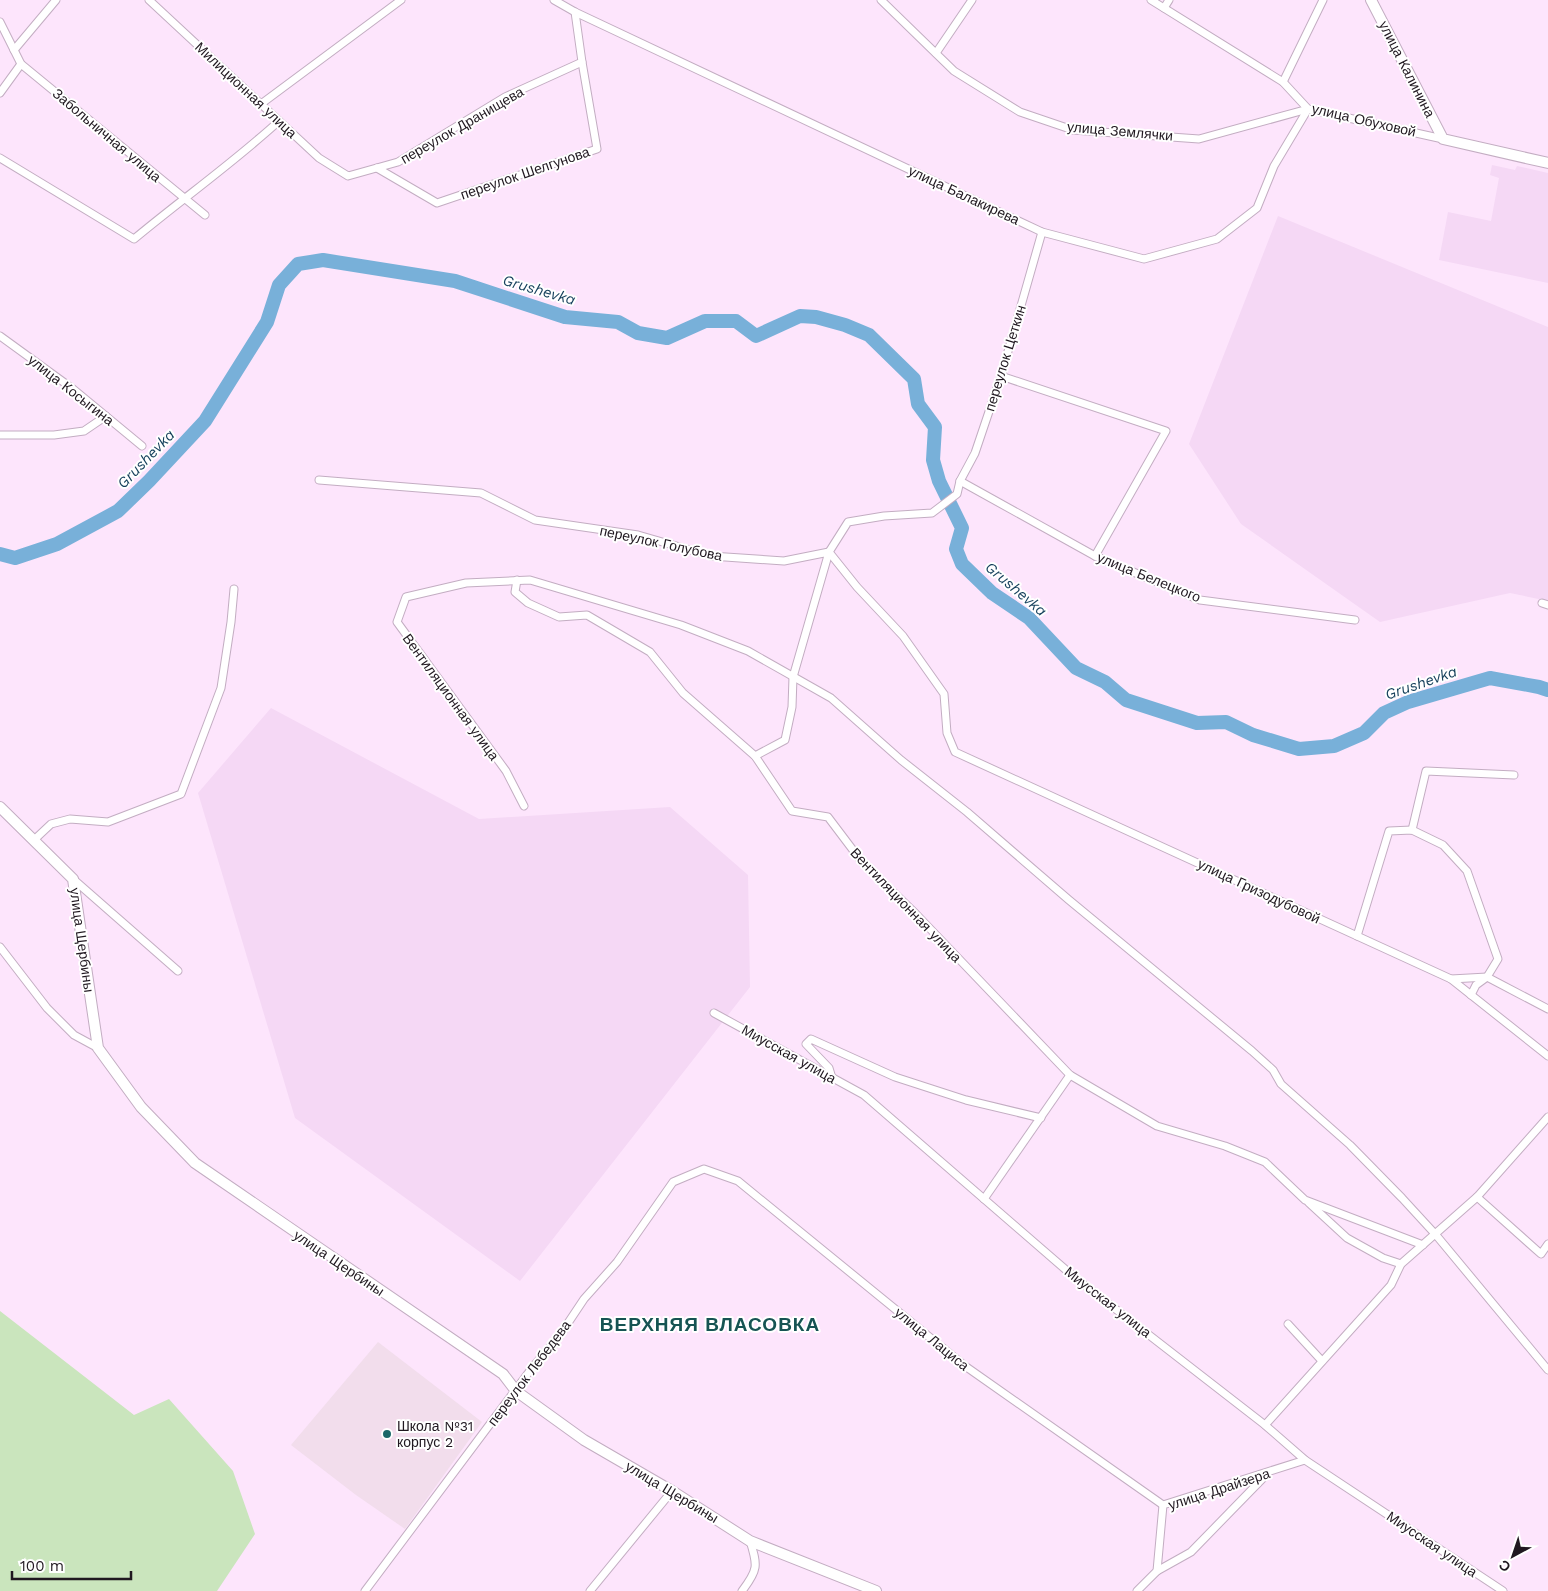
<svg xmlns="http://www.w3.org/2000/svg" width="1548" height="1591" font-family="'Work Sans',sans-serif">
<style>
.built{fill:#f5d8f5}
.education{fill:#f2ddec}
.green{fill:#cae5bd}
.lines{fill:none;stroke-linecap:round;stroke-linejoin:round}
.river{stroke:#78b0d9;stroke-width:14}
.street-casing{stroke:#c3adc2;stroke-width:9}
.secondary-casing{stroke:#c3adc2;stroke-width:12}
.street{stroke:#fff;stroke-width:7}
.secondary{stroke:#fff;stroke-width:10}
.poi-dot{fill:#1b6869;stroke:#fff;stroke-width:2}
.labels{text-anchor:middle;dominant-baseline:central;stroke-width:4;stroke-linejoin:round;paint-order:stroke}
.street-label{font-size:14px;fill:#201820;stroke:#fff}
.poi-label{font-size:14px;fill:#201820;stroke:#fff;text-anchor:start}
.water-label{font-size:15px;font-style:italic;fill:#133e5a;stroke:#fff}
.district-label{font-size:19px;font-weight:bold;letter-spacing:1px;fill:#165353;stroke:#fff}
</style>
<rect width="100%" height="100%" fill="#fde5fc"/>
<g class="built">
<path d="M1492 165 1515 170 1517 166 1548 173V283L1439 260 1448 212 1491 221 1499 178 1490 175Z"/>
<path d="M1278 216 1548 327V601L1510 593 1380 622 1241 524 1189 444Z"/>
<path d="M271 708 479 819 670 807 748 875 750 987 520 1281 295 1118 198 793Z"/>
</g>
<path class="education" d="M378 1342 482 1422 405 1529 356 1495 291 1445Z"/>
<path class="green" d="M0 1311 134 1415 169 1399 233 1471 255 1534 217 1591H0Z"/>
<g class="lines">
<path class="river" d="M0 554 15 558 57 544 118 511 149 481 205 421 267 322 279 285 298 264 323 260 455 281 565 317 618 322 638 333 667 338 705 321H736L756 336 800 316 816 317 845 325 869 335 914 379 918 404 935 427 933 460 939 481 962 528 956 549 962 564 992 593 1029 618 1076 668 1105 682 1126 700 1197 723 1226 722 1253 735 1299 749 1334 746 1364 733 1384 713 1408 702 1490 678 1539 687 1548 690"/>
<g class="street-casing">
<g id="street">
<path d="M149 0 319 158 348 176 398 162 505 97 582 62 575 12"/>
<path d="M554 0 575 12 1042 232 1144 259 1217 239 1257 208 1274 166 1308 109"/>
<path d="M881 0 954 71 1020 112 1073 130 1199 139 1308 109"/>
<path d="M1151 0 1283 82 1308 109 1443 139"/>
<path d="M1164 8 1169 0"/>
<path d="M0 22 21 64 205 215"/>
<path d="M14 50 56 0"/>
<path d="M936 53 972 0"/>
<path d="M1283 82 1323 0"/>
<path d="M0 93 21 64"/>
<path d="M261 104 401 0"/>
<path d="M0 158 134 239C182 199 233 163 279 121"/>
<path d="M377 168 437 203 597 149 582 62"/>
<path d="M1042 232 1001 376 975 453 960 481 957 494 932 513 884 516 848 522 829 552 857 587 903 636 944 694 947 733 955 752 1451 979 1548 1056"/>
<path d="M0 336 73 389 142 446"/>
<path d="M1001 376 1166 431 1095 556"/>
<path d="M0 435H54L84 431 106 416"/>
<path d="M319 480 481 493 535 520 638 535 711 556 784 561 829 552 793 677 792 707 785 740 755 756"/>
<path d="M960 481 1095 556 1200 600 1355 620"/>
<path d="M517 580 515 592 528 603 559 617 587 615 650 652 683 693 755 756 792 811 828 817 862 862 915 913 1070 1075 1157 1126 1225 1146 1265 1162 1305 1200 1423 1245"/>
<path d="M1542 603 1548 605"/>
<path d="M524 806 506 771 397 622 406 597 466 583 530 580 681 625 748 651 831 698 901 760 967 812 1069 900 1252 1051 1273 1070 1281 1084 1350 1145 1402 1198 1436 1235 1548 1370"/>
<path d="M1412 830 1426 771 1514 775"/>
<path d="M34 840 51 824 70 819 108 822 181 794 221 688 231 622 234 589"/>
<path d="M73 879 178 971"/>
<path d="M1357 936 1389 831 1412 830 1443 845 1467 871 1498 959 1487 977 1476 985 1471 995"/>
<path d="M0 947 47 1008 74 1035 98 1048"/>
<path d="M1451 979 1487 977 1548 1009"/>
<path d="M714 1013 864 1095 1073 1276 1265 1425 1305 1460 1503 1591"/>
<path d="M832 1078 829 1068 806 1044 811 1039 895 1077 966 1100 1041 1118"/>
<path d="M1477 1197 1541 1254 1548 1244"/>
<path d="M984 1199 1070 1075"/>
<path d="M1309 1203 1347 1238 1383 1258 1401 1264"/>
<path d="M1288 1324 1322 1361"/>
<path d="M1265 1425 1391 1285 1401 1264 1477 1197 1548 1117"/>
<path d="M1157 1571 1191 1552 1267 1474"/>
<path d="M365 1591 532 1368 560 1335 584 1299 617 1262 673 1182 704 1169 738 1181 965 1366 1163 1505"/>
<path d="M590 1591 672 1491"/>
<path d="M742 1591C758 1570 758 1566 750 1541"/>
<path d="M1137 1591 1157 1571 1163 1505 1305 1460"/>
</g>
</g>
<g class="secondary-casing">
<g id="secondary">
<path d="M1371 0 1443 139 1548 163"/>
<path d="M0 807 73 879 98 1048 141 1107 195 1163 503 1374 516 1391 584 1440 672 1491 750 1541 876 1591"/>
</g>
</g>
<use href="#street" class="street"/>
<use href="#secondary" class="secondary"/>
</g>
<circle class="poi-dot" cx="387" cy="1434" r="5"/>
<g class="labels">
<g class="street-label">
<text transform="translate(1407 69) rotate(63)">улица Калинина</text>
<text transform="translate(246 90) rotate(43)">Милиционная улица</text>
<text transform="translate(1364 120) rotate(13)">улица Обуховой</text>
<text transform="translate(462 125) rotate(-30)">переулок Дранищева</text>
<text transform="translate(1120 131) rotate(5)">улица Землячки</text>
<text transform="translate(107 135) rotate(40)">Забольничная улица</text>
<text transform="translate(525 173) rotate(-19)">переулок Шелгунова</text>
<text transform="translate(964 195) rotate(25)">улица Балакирева</text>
<text transform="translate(1005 358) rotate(-73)">переулок Цеткин</text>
<text transform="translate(71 390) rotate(38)">улица Косыгина</text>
<text transform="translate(661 543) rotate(12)">переулок Голубова</text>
<text transform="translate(1149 577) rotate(22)">улица Белецкого</text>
<text transform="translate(451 697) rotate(54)">Вентиляционная улица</text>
<text transform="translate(1259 891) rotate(25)">улица Гризодубовой</text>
<text transform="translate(906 905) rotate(46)">Вентиляционная улица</text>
<text transform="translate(82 940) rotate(82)">улица Щербины</text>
<text transform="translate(789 1054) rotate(29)">Миусская улица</text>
<text transform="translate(339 1263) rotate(34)">улица Щербины</text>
<text transform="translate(1108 1302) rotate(38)">Миусская улица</text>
<text transform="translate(932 1339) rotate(39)">улица Лациса</text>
<text transform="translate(529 1373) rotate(-53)">переулок Лебедева</text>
<text transform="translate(1219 1489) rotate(-18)">улица Драйзера</text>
<text transform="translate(672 1492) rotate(31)">улица Щербины</text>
<text transform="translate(1432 1544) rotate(34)">Миусская улица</text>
</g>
<g class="poi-label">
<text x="397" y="1426">Школа №31<tspan x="397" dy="16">корпус 2</tspan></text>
</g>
<g class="water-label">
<text transform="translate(539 290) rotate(16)">Grushevka</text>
<text transform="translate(146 459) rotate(-46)">Grushevka</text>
<text transform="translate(1016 589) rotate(40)">Grushevka</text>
<text transform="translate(1421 683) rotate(-19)">Grushevka</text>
</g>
<g class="district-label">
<text x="710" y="1324">ВЕРХНЯЯ ВЛАСОВКА</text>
</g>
</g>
<g transform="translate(1513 1556) rotate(220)" stroke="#ffffff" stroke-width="4" paint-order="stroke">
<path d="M0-4L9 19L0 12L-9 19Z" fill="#201820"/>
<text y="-8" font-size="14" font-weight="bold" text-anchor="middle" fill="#201820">С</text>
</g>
<path d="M12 1571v8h119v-8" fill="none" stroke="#201820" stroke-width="2.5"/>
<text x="20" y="1571" font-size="15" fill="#201820" stroke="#ffffff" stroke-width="4" paint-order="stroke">100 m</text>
</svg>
